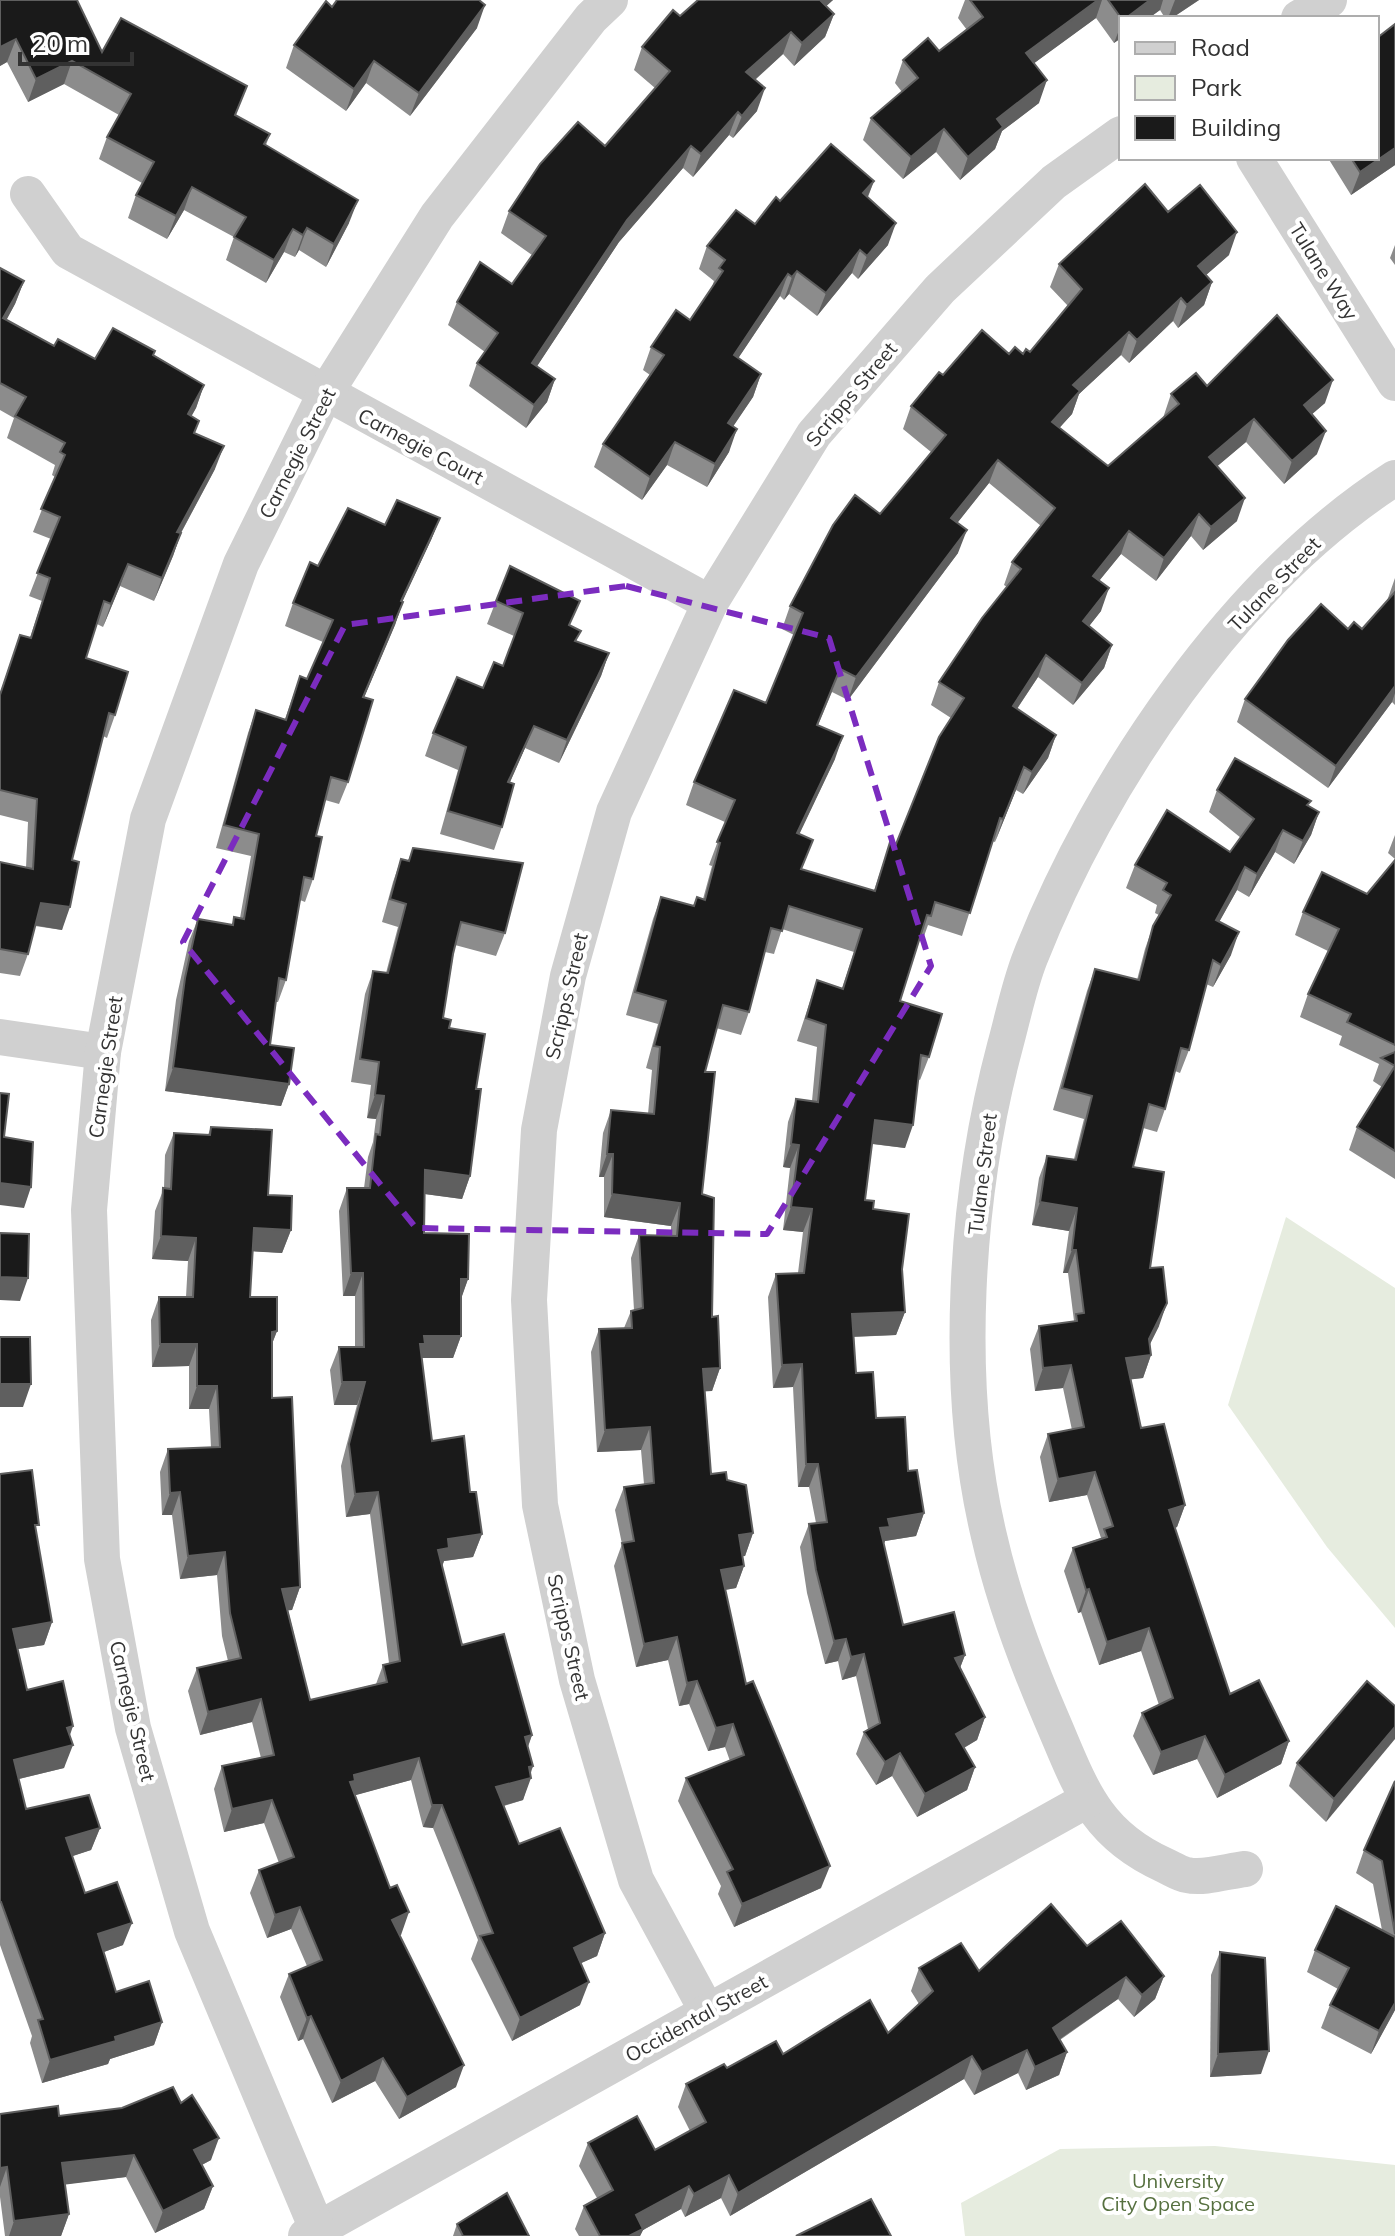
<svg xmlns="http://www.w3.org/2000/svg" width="1395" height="2236" font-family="Mulish,sans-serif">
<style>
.green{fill:#e6ecdf}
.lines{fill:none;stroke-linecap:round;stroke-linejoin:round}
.minor{stroke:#d0d0d0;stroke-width:36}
.wall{fill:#8c8c8c;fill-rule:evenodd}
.shaded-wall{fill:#5f5f5f}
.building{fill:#1a1a1a;stroke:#5f5f5f;stroke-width:2;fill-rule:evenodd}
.marked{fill:none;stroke:#7b2cbf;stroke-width:6;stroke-dasharray:16 10;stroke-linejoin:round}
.labels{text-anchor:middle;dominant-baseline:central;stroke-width:8;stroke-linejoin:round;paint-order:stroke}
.street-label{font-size:20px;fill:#333;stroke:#fff}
.park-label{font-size:20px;fill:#56703f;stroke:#fff}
</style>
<rect width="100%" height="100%" fill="#fff"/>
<g class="green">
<path d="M1286 1217 1395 1288V1628L1327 1547 1228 1405Z"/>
<path d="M1215 2146 1395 2165V2236H965L961 2203 1060 2149Z"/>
</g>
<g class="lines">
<g class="minor">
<path d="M1299 18 1329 0"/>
<path d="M1254 158 1395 383"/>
<path d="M28 194 68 251 710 603"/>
<path d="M0 1037 103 1052"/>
<path d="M1245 1869C1228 1871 1204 1879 1187 1875 1180 1874 1171 1868 1164 1865 1093 1833 1080 1785 1051 1718 1026 1660 1003 1598 989 1536 953 1385 965 1196 1005 1046 1013 1017 1019 986 1030 958 1099 782 1234 581 1395 478"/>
<path d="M707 2011 636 1880 577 1680 540 1505 529 1300 539 1130 568 976 614 812 710 603 814 434 940 289 1054 182 1121 134"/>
<path d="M306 2236 1087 1800"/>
<path d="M320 2236 192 1931 133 1728 102 1559 89 1210 103 1052 148 819 241 564 325 394 437 216 591 18 610 0"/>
</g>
</g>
<g class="wall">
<path d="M0 0 102 52 236 116 270 134 266 145 349 223 326 267 299 250 295 257 284 252 266 283 226 260 234 237 184 210 167 239 128 218 136 195 142 183 99 159 107 137 119 115 64 84 28 102 7 62 0 66Z"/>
<path d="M698 0H833L826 6 834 14 825 37 794 66 783 54 755 80 757 111 733 138 729 135 693 177 683 168 619 242 537 366 555 379 547 402 526 428 469 386 477 363 485 352 448 325 457 302 512 284 532 255 501 233 509 211 605 146 655 88 634 70 642 47 680 16Z"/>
<path d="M965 0H1199L1172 18H1165L1160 10 1149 18H1121V38L1114 43 1096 18 1034 63 1039 103 1002 131 995 149 960 180 936 152 903 179 863 140 871 118 902 92 895 83 903 60 939 51 967 30 958 18Z"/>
<path d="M332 7 477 28 410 116 366 83 346 111 286 68 294 45Z"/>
<path d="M1395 24V165L1351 195 1328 158H1377Z"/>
<path d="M874 181 868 197 888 245 858 279 852 273 817 316 789 294 784 300 780 296 738 358 761 374 753 397 733 426 729 452 707 487 667 465 642 500 594 467 603 444 650 375 643 370 651 347 690 320 712 287 714 281 699 269 707 246 755 224 780 201Z"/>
<path d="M1168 212 1229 255 1206 275 1212 282 1204 305 1178 328 1173 321 1129 363 1121 355 1079 394 1072 414 1059 428 1108 466 1163 418 1171 394 1207 386 1325 403 1312 414 1317 454 1284 484 1246 442 1217 466 1237 521 1203 550 1191 536 1156 581 1121 554 1099 581 1101 611 1089 626 1112 645 1104 668 1073 705 1038 677 1017 709 1056 735 1048 758 1023 794 1016 790 995 842 992 841 962 936 928 925 923 939 919 938 900 1001 929 1057 920 1080 918 1079 905 1148 872 1144 865 1200 873 1209 902 1269 905 1312 896 1335 854 1337 856 1373 876 1418 908 1471 924 1513 916 1536 885 1541 884 1544 903 1625 965 1655 960 1668 985 1717 977 1740 964 1748 975 1767 967 1790 917 1817 892 1776 876 1785 856 1754 864 1732 868 1729 856 1676 842 1680 838 1661 825 1664 807 1593 800 1547 809 1524 816 1523 809 1487H798L793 1387 773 1388 768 1297 776 1274 798 1273 803 1232 783 1230 790 1168 783 1167 788 1122 796 1099 812 1101 817 1047 797 1041 817 980 842 988 854 952 782 929 774 954 765 952 749 1012 741 1035 716 1028 705 1072 702 1194 712 1317 720 1368 712 1391H705L711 1474 727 1480 753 1533 745 1556H742L744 1566 736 1588 725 1590 746 1684 821 1888 734 1927 718 1894 721 1886 678 1801 686 1778 730 1761 725 1747 708 1751 689 1704 679 1706 668 1660 636 1667 614 1566 622 1544 615 1510 624 1487 644 1484 641 1450 597 1452 591 1352 599 1329 624 1328 631 1311 634 1310 631 1258 639 1235 671 1236V1226L604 1217V1177H599L603 1133 611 1110 648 1114 652 1070 646 1068 658 1024 626 1015 653 919 661 897 693 906 703 899 712 866 709 865 725 822 686 805 694 782 766 703 794 635 782 629 790 606 880 514 931 452 903 429 911 406 943 375 1009 354H1023L1030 352 1068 306 1050 287 1059 264ZM989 483 1041 526 1012 562 1004 585 1007 587 939 682 931 705 951 718 896 844 890 842 874 891 802 869 799 834 835 759 818 725 832 692 848 700 958 553 957 523Z"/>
<path d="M1395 245V265L1390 258Z"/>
<path d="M0 268 24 281 15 304 6 320 54 346 95 359 154 355 204 385 196 408 191 416 195 433 215 469 181 533 173 556 154 601 120 586 103 627 97 624 86 658 115 715 107 738 103 736 72 860 62 930 35 926 28 954 20 976 0 973V862L26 868 28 822 0 815V693L20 635 30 638 42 601 29 596 51 539 33 532 55 477 52 475 55 465 7 438 14 418 0 410Z"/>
<path d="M440 518 431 540 402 602 395 625 364 697 348 782 339 804 325 800 316 836 313 879 305 902 300 900 286 980 278 1002H276L270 1045 289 1084 281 1106 165 1091 176 1000 189 941 198 919 232 925 234 917 240 918 251 856 216 848 248 733 256 710 285 719 300 676 307 679 323 642 285 626 293 603 318 566 385 525Z"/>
<path d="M1395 578V705L1392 702 1328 788 1237 722 1245 699 1348 629H1362L1387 601Z"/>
<path d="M496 601 571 626 577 642 609 653 601 676 559 763 525 748 510 782 502 827 494 850 440 834 458 770 425 756 433 733 483 688 503 666 514 636 487 624Z"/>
<path d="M1217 790 1309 806 1319 812 1311 835 1294 864 1275 852 1249 897 1237 890 1219 922 1231 955 1213 987 1206 984 1189 1050 1180 1073 1175 1071 1165 1109 1157 1132 1143 1128 1133 1167 1150 1268 1159 1326 1150 1344 1151 1355 1143 1378 1131 1379 1141 1428 1185 1505 1177 1527 1175 1528 1230 1694 1289 1741 1281 1764 1217 1798 1197 1759 1153 1775 1133 1736 1142 1713 1159 1705 1141 1651 1099 1665 1081 1612 1078 1613 1064 1571 1073 1548 1101 1538 1087 1495 1049 1502 1040 1457 1048 1434 1072 1430 1063 1388 1035 1391 1030 1349 1039 1326 1073 1322 1074 1321 1068 1273H1063L1069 1231 1032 1225 1039 1178 1047 1156 1074 1159 1084 1119 1053 1110 1087 991 1095 969 1137 980 1145 949 1153 926 1159 915 1155 913 1157 905 1126 888 1135 865 1230 852 1241 838 1209 812Z"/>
<path d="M1395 835V859L1388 853Z"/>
<path d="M413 848 505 933 496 956 455 945 443 1018 449 1028 476 1089 470 1176 462 1199 425 1194 424 1233 468 1279 461 1298V1336L453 1358H421L432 1441 470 1492 482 1534 473 1557 444 1561 442 1567 462 1645 532 1735 528 1747 533 1766 523 1800 504 1806 519 1844 605 1933 597 1956 581 1963 580 2005 512 2041 471 1959 478 1940 433 1828 423 1827 411 1780 355 1795 400 1936 456 2087 399 2119 375 2081 332 2103 303 2039 298 2041 280 1997 289 1974 307 1966 291 1929 267 1938 250 1893 259 1870 279 1863 264 1823 224 1832 214 1789 222 1766 261 1758 252 1722 200 1735 188 1691 197 1668 228 1661 222 1636 217 1575 180 1579 172 1515H162L160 1472 168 1449 211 1447 209 1409H189V1366L152 1367 151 1320 159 1297H186L188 1261 152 1259 155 1211 164 1188 165 1155 174 1133 208 1135 211 1127 268 1195 291 1230 282 1253 253 1251 250 1297 277 1331 272 1344V1398L300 1587 292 1610H288L310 1700 376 1684 383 1665 389 1663 370 1514 346 1517 341 1466 357 1405H334L330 1370 339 1347H355V1296H343L339 1211 347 1188H364L368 1157 373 1142 376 1119 367 1118 371 1085 351 1082 365 994 373 971 386 973 398 927 382 922 393 882 401 859 408 861Z"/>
<path d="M1395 860V1179L1349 1150 1357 1127 1382 1087 1373 1081 1379 1064 1339 1045 1342 1036 1300 1017 1308 994 1328 951 1295 935 1303 912 1367 894Z"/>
<path d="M0 1474 36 1532 52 1622 44 1645 18 1649 27 1690 70 1736 64 1768 19 1779 26 1809 100 1828 91 1850 72 1856 85 1893 123 1945 104 1952 116 1992 162 2022 154 2045 110 2059 108 2064 42 2083 30 2043 32 2036 0 1945Z"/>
<path d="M1395 1706 1326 1822 1289 1786 1297 1763Z"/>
<path d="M1395 1781V2010L1371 2054 1321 2028 1330 2005 1338 1989 1307 1972 1315 1950 1382 1930 1373 1884 1356 1873 1364 1850Z"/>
<path d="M1087 1946 1164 1976 1155 1999 1134 2017 1118 1999 1060 2040 1067 2052 1059 2075 1026 2090 1018 2073 974 2095 964 2079 730 2216 721 2198 685 2217 681 2209 643 2230 640 2236H579L575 2229 584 2206 597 2198 579 2166 588 2143 655 2150 690 2131 678 2107 686 2084 727 2068 783 2054 888 2033 919 2004 911 1991 919 1968 979 1971Z"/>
<path d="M1220 1952 1261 2074 1210 2077 1211 1975Z"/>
<path d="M181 2103 211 2160 202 2165 213 2186 204 2209 155 2233 126 2177 65 2184 69 2214 61 2236H5L0 2197V2114L59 2116Z"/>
<path d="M457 2224 529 2236H453Z"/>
</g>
<g class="shaded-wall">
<path d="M818 0H833L810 21Z"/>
<path d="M1098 0H1102L1096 18 1018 75 1026 53Z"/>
<path d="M1150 0H1163L1160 10 1149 18H1126Z"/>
<path d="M1175 0H1199L1172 18H1168Z"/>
<path d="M485 5 477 28 410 116 419 93Z"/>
<path d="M834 14 825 37 794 66 802 43Z"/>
<path d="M1121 25V38L1114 43Z"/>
<path d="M791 32 783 54 738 95 746 72Z"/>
<path d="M16 39 7 62 0 66V47Z"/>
<path d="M72 61 64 84 28 102 36 79Z"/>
<path d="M374 61 366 83 346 111 354 89Z"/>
<path d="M1047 80 1039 103 1002 131 995 149 960 180 968 157 997 119Z"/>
<path d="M765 88 757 111 733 138 742 116Z"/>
<path d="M738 112 729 135 693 177 701 154Z"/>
<path d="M944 129 936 152 903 179 911 157Z"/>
<path d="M691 146 683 168 619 242 524 386 532 363 627 220Z"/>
<path d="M1395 148V165L1351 195 1360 172Z"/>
<path d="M874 181 865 203 863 193Z"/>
<path d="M192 187 184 210 167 239 176 216Z"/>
<path d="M358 200 349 223 326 267 334 244Z"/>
<path d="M896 223 888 245 858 279 867 256Z"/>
<path d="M307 228 299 250 295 257 303 235Z"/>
<path d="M293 229 284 252 266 283 274 260Z"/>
<path d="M1237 232 1229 255 1190 289 1198 266Z"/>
<path d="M860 250 852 273 817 316 826 293Z"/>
<path d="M797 271 789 294 784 300 792 277Z"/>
<path d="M788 274 780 296 725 378 734 355Z"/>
<path d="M24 281 15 304 0 332 3 318Z"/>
<path d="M1212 282 1204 305 1178 328 1187 305Z"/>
<path d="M1181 298 1173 321 1129 363 1137 340Z"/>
<path d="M1129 332 1121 355 1079 394 1072 414 1044 445 1052 422 1073 385Z"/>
<path d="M761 374 753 397 720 446 728 423Z"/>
<path d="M555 379 547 402 526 428 534 405Z"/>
<path d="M1333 380 1325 403 1296 428 1304 405Z"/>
<path d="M204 385 196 408 180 437 188 414Z"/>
<path d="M1254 419 1246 442 1201 480 1209 457Z"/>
<path d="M737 429 729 452 707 487 715 464Z"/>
<path d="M1326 431 1317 454 1284 484 1292 461Z"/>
<path d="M675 442 667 465 642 500 650 477Z"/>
<path d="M224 446 215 469 169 555 177 532Z"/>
<path d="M998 460 989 483 943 541 951 518Z"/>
<path d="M1245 498 1237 521 1203 550 1211 527Z"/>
<path d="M1199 514 1191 536 1156 581 1164 558Z"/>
<path d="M440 518 431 540 392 624 401 601Z"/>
<path d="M967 530 958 553 848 700 856 677Z"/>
<path d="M1129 531 1121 554 1085 598 1093 576Z"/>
<path d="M181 533 173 556 154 601 162 578Z"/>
<path d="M128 564 120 586 103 627 111 604Z"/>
<path d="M1109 588 1101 611 1075 644 1083 621Z"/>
<path d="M403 602 395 625 355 719 363 697Z"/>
<path d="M1112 645 1104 668 1073 705 1082 683Z"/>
<path d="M609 653 601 676 559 763 567 740Z"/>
<path d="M1046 655 1038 677 1004 728 1013 706Z"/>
<path d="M1395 686V693L1392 702 1328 788 1336 766Z"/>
<path d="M534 726 525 748 500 805 508 782Z"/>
<path d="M1056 735 1048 758 1023 794 1032 772Z"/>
<path d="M843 736 835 759 789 856 797 833Z"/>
<path d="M1024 767 1016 790 995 842 1003 819Z"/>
<path d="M1319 812 1311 835 1294 864 1303 841Z"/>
<path d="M1283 830 1275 852 1249 897 1257 874Z"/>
<path d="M1245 867 1237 890 1208 942 1216 920Z"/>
<path d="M41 903 70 907 62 930 33 925Z"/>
<path d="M1239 932 1231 955 1213 987 1221 965Z"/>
<path d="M173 1068 289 1084 281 1106 165 1091Z"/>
<path d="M375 1095 384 1096 376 1119 367 1118Z"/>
<path d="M875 1120 913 1125 905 1148 866 1143Z"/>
<path d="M791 1144 799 1145 790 1168 783 1167Z"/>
<path d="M607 1154H613L604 1177H599Z"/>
<path d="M425 1170 470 1176 462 1199 417 1193Z"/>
<path d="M0 1183 31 1187 24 1208 0 1205Z"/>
<path d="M612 1194 680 1203 671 1226 604 1217Z"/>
<path d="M1040 1202 1077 1208 1069 1231 1032 1225Z"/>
<path d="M791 1207 812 1209 803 1232 783 1230Z"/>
<path d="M254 1228 291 1230 282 1253 246 1251Z"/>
<path d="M161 1236 196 1238 188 1261 152 1259Z"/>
<path d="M1072 1250H1076L1068 1273H1063Z"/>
<path d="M351 1273H363L355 1296H343Z"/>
<path d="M0 1277 28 1278 20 1301 0 1300Z"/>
<path d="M461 1279H468L460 1302Z"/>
<path d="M1167 1303 1159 1326 1144 1356 1151 1355 1143 1378 1118 1381 1126 1358 1149 1339Z"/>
<path d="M905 1312 896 1335 844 1337 852 1314Z"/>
<path d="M277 1331 268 1354 272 1332Z"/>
<path d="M424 1336H461L453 1358H419L420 1344Z"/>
<path d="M160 1344H197L189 1366 152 1367Z"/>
<path d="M802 1364 793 1387 773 1388 782 1365Z"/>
<path d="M1071 1365 1063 1388 1035 1391 1043 1368Z"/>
<path d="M720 1368 712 1391 695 1392 703 1369Z"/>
<path d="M342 1382H365L357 1405H334Z"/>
<path d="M0 1384H31L23 1407H0Z"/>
<path d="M197 1386H217L209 1409H189Z"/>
<path d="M650 1427 641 1450 597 1452 605 1430Z"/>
<path d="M806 1464H818L809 1487H798Z"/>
<path d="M1095 1472 1087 1495 1049 1502 1058 1479Z"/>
<path d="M180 1492 172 1515H162L170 1493Z"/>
<path d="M378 1492 370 1514 346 1517 355 1494Z"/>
<path d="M1185 1505 1177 1527 1161 1533 1169 1510Z"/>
<path d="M924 1513 916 1536 885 1541 881 1550 880 1528 888 1519Z"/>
<path d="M753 1533 745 1556 731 1558 739 1535Z"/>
<path d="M482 1534 473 1557 444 1561 440 1571 438 1550 448 1539Z"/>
<path d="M225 1552 217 1575 180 1579 188 1556Z"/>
<path d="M744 1566 736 1588 712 1592 721 1570Z"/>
<path d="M300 1587 292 1610 274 1612 282 1589Z"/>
<path d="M1089 1589 1081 1612 1078 1613 1086 1590Z"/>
<path d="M52 1622 44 1645 5 1651 13 1629Z"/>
<path d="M1149 1628 1141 1651 1099 1665 1107 1642Z"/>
<path d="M677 1637 668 1660 636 1667 644 1644Z"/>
<path d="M846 1639 838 1661 825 1664 834 1641Z"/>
<path d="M864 1654 856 1676 842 1680 851 1657Z"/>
<path d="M965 1655 956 1678 955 1658Z"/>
<path d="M697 1681 689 1704 679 1706 687 1683Z"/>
<path d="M261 1699 252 1722 200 1735 208 1712Z"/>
<path d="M985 1717 977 1740 948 1757 956 1734Z"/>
<path d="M733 1724 725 1747 708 1751 716 1728Z"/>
<path d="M73 1726 66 1747 73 1745 64 1768 6 1782 14 1760 67 1728Z"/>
<path d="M1395 1727V1739L1326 1822 1334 1799Z"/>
<path d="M532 1735 524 1757 525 1737Z"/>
<path d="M1205 1736 1197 1759 1153 1775 1161 1752Z"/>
<path d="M1289 1741 1281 1764 1217 1798 1225 1775Z"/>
<path d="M900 1753 892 1776 876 1785 885 1762Z"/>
<path d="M419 1758 411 1780 349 1797 342 1805 354 1775Z"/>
<path d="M533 1766 528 1778H531L523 1800 488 1810 496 1787 529 1767Z"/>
<path d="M975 1767 967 1790 917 1817 925 1794Z"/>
<path d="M272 1800 264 1823 224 1832 232 1809Z"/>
<path d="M432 1805H442L433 1828 423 1827Z"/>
<path d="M100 1828 91 1850 58 1861 66 1838Z"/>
<path d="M830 1866 821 1888 734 1927 742 1904Z"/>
<path d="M300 1907 291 1929 267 1938 275 1915Z"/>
<path d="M409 1912 401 1935 384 1942 392 1920Z"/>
<path d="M132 1923 123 1945 90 1957 98 1934Z"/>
<path d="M605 1933 597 1956 566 1970 574 1948Z"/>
<path d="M1164 1976 1155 1999 1134 2017 1142 1995Z"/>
<path d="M1126 1977 1118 1999 1044 2050 1053 2028Z"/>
<path d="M589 1982 580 2005 512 2041 520 2018Z"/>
<path d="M1395 2003V2010L1371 2054 1379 2031Z"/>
<path d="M311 2016 303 2039 298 2041 307 2018Z"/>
<path d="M162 2022 154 2045 110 2059 108 2064 42 2083 50 2060 115 2037Z"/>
<path d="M1027 2050 1018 2073 974 2095 982 2072Z"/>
<path d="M1269 2051 1261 2074 1210 2077 1218 2054Z"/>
<path d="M1067 2052 1059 2075 1026 2090 1035 2067Z"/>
<path d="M972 2056 964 2079 730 2216 738 2193Z"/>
<path d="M383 2058 375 2081 332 2103 341 2081Z"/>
<path d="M464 2065 456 2087 399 2119 407 2097Z"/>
<path d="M219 2138 211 2160 186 2173 194 2150Z"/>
<path d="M134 2155 126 2177 54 2186 62 2163Z"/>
<path d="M7 2167 0 2187V2168Z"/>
<path d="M729 2175 721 2198 685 2217 694 2194Z"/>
<path d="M213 2186 204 2209 155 2233 163 2211Z"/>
<path d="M689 2186 681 2209 643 2230 640 2236H628L636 2215Z"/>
<path d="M69 2214 61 2236H9L14 2221Z"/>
</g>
<g class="building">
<path d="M0 0H77L102 52 121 18 247 86 235 115 270 134 264 144 358 200 334 244 307 228 303 235 293 229 274 260 234 237 246 217 192 187 176 216 136 195 154 162 107 137 131 94 72 61 36 79 16 39 0 47Z"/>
<path d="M337 0H479L485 5 419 93 374 61 354 89 294 45 326 1 332 7Z"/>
<path d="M698 0H820L834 14 802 43 791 32 746 72 765 88 742 116 738 112 701 154 691 146 627 220 532 363 555 379 534 405 477 363 498 333 457 302 480 262 512 284 546 236 509 211 540 164 578 122 605 146 670 71 642 47 673 10 680 16Z"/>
<path d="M970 0H1098L1026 53 1047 80 997 119 1003 127 968 157 944 129 911 157 871 118 918 78 903 60 928 38 939 51 983 17Z"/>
<path d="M1108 0H1150L1126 18H1121Z"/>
<path d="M1395 24V148L1360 172 1351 158H1377V38Z"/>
<path d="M831 144 874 181 863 193 896 223 867 256 860 250 826 293 797 271 792 277 788 274 734 355 761 374 728 423 737 429 715 464 675 442 650 477 603 444 664 355 651 347 676 310 690 320 723 271 719 268 725 260 707 246 736 210 755 224 776 197 780 201Z"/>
<path d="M1145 184 1168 212 1200 185 1237 232 1198 266 1212 282 1187 305 1181 298 1137 340 1129 332 1073 385 1080 391 1052 422 1108 466 1179 404 1171 394 1196 373 1207 386 1277 315 1333 380 1304 405 1326 431 1292 461 1254 419 1209 457 1245 498 1211 527 1199 514 1164 558 1129 531 1093 576 1109 588 1083 621 1112 645 1082 683 1046 655 1013 706 1056 735 1032 772 1024 767 1003 819 1000 818 970 913 935 902 931 916 927 915 900 1001 942 1014 929 1057 921 1055 913 1125 875 1120 865 1200 874 1201 873 1209 909 1214 902 1269 905 1312 852 1314 856 1373 873 1372 876 1418 905 1417 908 1471 917 1470 924 1513 888 1519 890 1527 880 1528 903 1625 954 1612 965 1655 955 1658 985 1717 956 1734 975 1767 925 1794 900 1753 885 1762 864 1732 880 1723 864 1654 851 1657 846 1639 834 1641 816 1570 809 1524 827 1522 818 1464H806L802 1364 782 1365 776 1274 804 1273 812 1209 791 1207 799 1145 791 1144 796 1099 818 1102 826 1025 806 1018 817 980 843 989 862 929 789 906 782 931 771 928 749 1012 723 1005 705 1072H715L702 1194 714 1198 712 1317 718 1316 720 1368 703 1369 711 1474 726 1472 727 1480 746 1485 753 1533 739 1535 744 1566 721 1570 746 1684 753 1681 830 1866 742 1904 727 1872 733 1869 686 1778 744 1755 733 1724 716 1728 697 1681 687 1683 677 1637 644 1644 622 1543 634 1541 624 1487 654 1483 650 1427 605 1430 599 1329 632 1328 631 1311 643 1308 639 1235 677 1236 680 1203 612 1194 613 1154H607L611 1110 654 1114 660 1047 654 1046 666 1001 635 992 661 897 694 906 697 897 705 900 720 843 717 842 735 800 694 782 734 690 766 703 803 613 790 606 833 525 855 495 880 514 946 435 911 406 939 372 943 375 982 330 1009 354 1015 347 1023 354 1026 349 1030 352 1082 289 1059 264ZM998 460 1055 508 1012 562 1021 569 982 618 939 682 964 698 939 737 896 844 890 842 875 891 801 869 813 840 797 833 843 736 817 725 840 669 856 677 967 530 951 518Z"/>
<path d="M0 268 24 281 3 318 54 346 58 339 95 359 113 328 155 351 153 355 204 385 188 414 199 421 194 433 224 446 177 532 181 533 162 578 128 564 111 604 104 601 86 658 128 672 115 715 109 713 72 860 79 862 70 907 41 903 28 954 0 949V862L33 869 37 799 0 790V695L20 635 31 638 50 578 37 573 60 517 41 509 65 455 60 452 65 443 15 416 26 397 0 383Z"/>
<path d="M397 500 440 518 401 601 403 602 363 697 373 700 348 782 331 777 316 836 322 837 313 879 304 877 286 980 279 978 270 1045 294 1048 289 1084 173 1068 185 978 198 919 233 925 234 917 244 919 259 834 224 825 256 710 286 720 300 676 307 679 333 620 293 603 310 562 318 566 348 508 385 525Z"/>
<path d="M510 566 580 601 569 625 581 631 575 641 609 653 567 740 534 726 508 782 514 784 502 827 448 811 466 747 433 733 457 677 483 688 494 662 503 666 523 613 496 601Z"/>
<path d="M1395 592V686L1336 766 1245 699 1288 640 1321 604 1348 629 1354 622 1362 629Z"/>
<path d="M1235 758 1311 801 1307 805 1319 812 1303 841 1283 830 1257 874 1245 867 1216 920 1239 932 1221 965 1213 960 1189 1050 1181 1048 1165 1109 1149 1104 1133 1167 1164 1172 1150 1268 1163 1267 1167 1303 1149 1339 1151 1355 1126 1358 1141 1428 1164 1424 1185 1505 1169 1510 1230 1694 1259 1680 1289 1741 1225 1775 1205 1736 1161 1752 1142 1713 1173 1698 1149 1628 1107 1642 1089 1589 1086 1590 1073 1548 1107 1537 1104 1529 1113 1526 1095 1472 1058 1479 1048 1434 1084 1427 1071 1365 1043 1368 1039 1326 1077 1321 1076 1314 1084 1313 1076 1250H1072L1077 1208 1040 1202 1047 1156 1076 1160 1092 1096 1062 1088 1095 969 1139 980 1153 926 1171 895 1163 890 1167 883 1135 865 1167 810 1230 852 1254 819 1217 790Z"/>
<path d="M413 848 523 863 505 933 461 922 453 954 443 1018 451 1020 449 1028 485 1034 476 1089H481L470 1176 425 1170 424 1233 469 1234 468 1279H461V1336H424L425 1344H420L432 1441 464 1436 470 1492H476L482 1534 448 1539 449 1548 438 1550 462 1645 504 1634 532 1735 525 1737 533 1766 529 1767 531 1778 496 1787 519 1844 560 1828 605 1933 574 1948 589 1982 520 2018 480 1936 493 1933 442 1805H432L419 1758 354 1775 355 1781 350 1782 390 1888 397 1885 409 1912 392 1920 464 2065 407 2097 383 2058 341 2081 311 2016 307 2018 289 1974 322 1960 300 1907 275 1915 259 1870 294 1857 272 1800 232 1809 222 1766 274 1755 261 1699 208 1712 197 1668 241 1658 230 1613 225 1552 188 1556 180 1492 170 1493 168 1449 220 1447 217 1386H197V1344H160L159 1297H193L196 1238 161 1236 163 1188 171 1189 174 1133 210 1135 211 1127 272 1130 268 1195 292 1196 291 1230 254 1228 250 1297H277V1331L272 1332V1398L292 1397 300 1587 282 1589 310 1700 387 1682 383 1665 400 1661 378 1492 355 1494 349 1444 365 1382H342L339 1347H364L363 1273H351L347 1188H370L376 1134 380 1135 384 1096 375 1095 379 1062 360 1059 373 971 388 973 406 904 390 899 401 859 409 861Z"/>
<path d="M1395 860V1045L1347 1022 1351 1014 1308 994 1339 929 1303 912 1322 872 1367 894Z"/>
<path d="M1395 1052V1151L1357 1127 1395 1066 1381 1058Z"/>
<path d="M0 1093 9 1094 4 1137 33 1142 31 1187 0 1183Z"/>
<path d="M0 1233 29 1234 28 1278 0 1277Z"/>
<path d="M0 1337H30L31 1384H0Z"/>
<path d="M32 1470 39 1525H35L52 1622 13 1629 27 1690 63 1681 73 1726 67 1728 73 1745 14 1760 26 1809 89 1795 100 1828 66 1838 85 1893 117 1882 132 1923 98 1934 116 1992 149 1981 162 2022 115 2037 116 2041 50 2060 38 2020 43 2019 1 1902H0V1474Z"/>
<path d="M1367 1681 1395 1706V1727L1334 1799 1297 1763Z"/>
<path d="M1395 1781V1934L1382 1861 1364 1850Z"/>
<path d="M1051 1904 1087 1946 1121 1921 1164 1976 1142 1995 1126 1977 1053 2028 1067 2052 1035 2067 1027 2050 982 2072 972 2056 738 2193 729 2175 694 2194 689 2186 636 2215 643 2229 629 2236H600L584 2206 613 2190 588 2143 637 2116 655 2150 706 2122 686 2084 724 2064 727 2068 776 2041 783 2054 870 2000 888 2033 933 1991 919 1968 961 1943 979 1971Z"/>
<path d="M1336 1906 1395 1937V2003L1379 2031 1330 2005 1349 1968 1315 1950Z"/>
<path d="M1220 1952 1265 1958 1269 2051 1218 2054Z"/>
<path d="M173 2087 181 2103 192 2095 219 2138 194 2150 213 2186 163 2211 134 2155 62 2163 69 2214 14 2221 7 2167 0 2168V2114L58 2106 59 2116 122 2108Z"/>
<path d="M507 2193 529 2236H463L457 2224Z"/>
<path d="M871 2199 891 2236H796Z"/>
</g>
<path class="marked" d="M626 586 829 638 931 966 767 1234 416 1228 183 942 345 625Z"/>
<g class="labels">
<g class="street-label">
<text transform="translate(1324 271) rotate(58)">Tulane Way</text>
<text transform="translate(851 394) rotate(-50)">Scripps Street</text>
<text transform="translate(421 446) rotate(28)">Carnegie Court</text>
<text transform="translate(297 453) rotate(-63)">Carnegie Street</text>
<text transform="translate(1274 584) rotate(-46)">Tulane Street</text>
<text transform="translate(566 996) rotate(-77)">Scripps Street</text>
<text transform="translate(105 1067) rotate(-82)">Carnegie Street</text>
<text transform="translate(982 1174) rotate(-83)">Tulane Street</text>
<text transform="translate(569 1637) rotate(77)">Scripps Street</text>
<text transform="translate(133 1711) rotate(77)">Carnegie Street</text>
<text transform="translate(696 2018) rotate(-29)">Occidental Street</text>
</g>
<g class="park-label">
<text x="1178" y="2180">University<tspan x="1178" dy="23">City Open Space</tspan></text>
</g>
</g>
<rect x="1119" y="16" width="260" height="144" fill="#ffffff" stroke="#adadad" stroke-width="2"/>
<rect x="1135" y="42" width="40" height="12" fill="#d0d0d0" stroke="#adadad" stroke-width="2"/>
<text x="1191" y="56" font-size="24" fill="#333333">Road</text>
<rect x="1135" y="76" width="40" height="24" fill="#e6ecdf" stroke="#adadad" stroke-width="2"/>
<text x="1191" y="96" font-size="24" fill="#333333">Park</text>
<rect x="1135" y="116" width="40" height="24" fill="#1a1a1a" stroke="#adadad" stroke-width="2"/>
<text x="1191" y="136" font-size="24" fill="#333333">Building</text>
<path d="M20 52v12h112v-12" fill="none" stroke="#333333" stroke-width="4"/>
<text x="32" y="52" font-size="24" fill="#333333" stroke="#ffffff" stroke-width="6" paint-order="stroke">20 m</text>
</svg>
